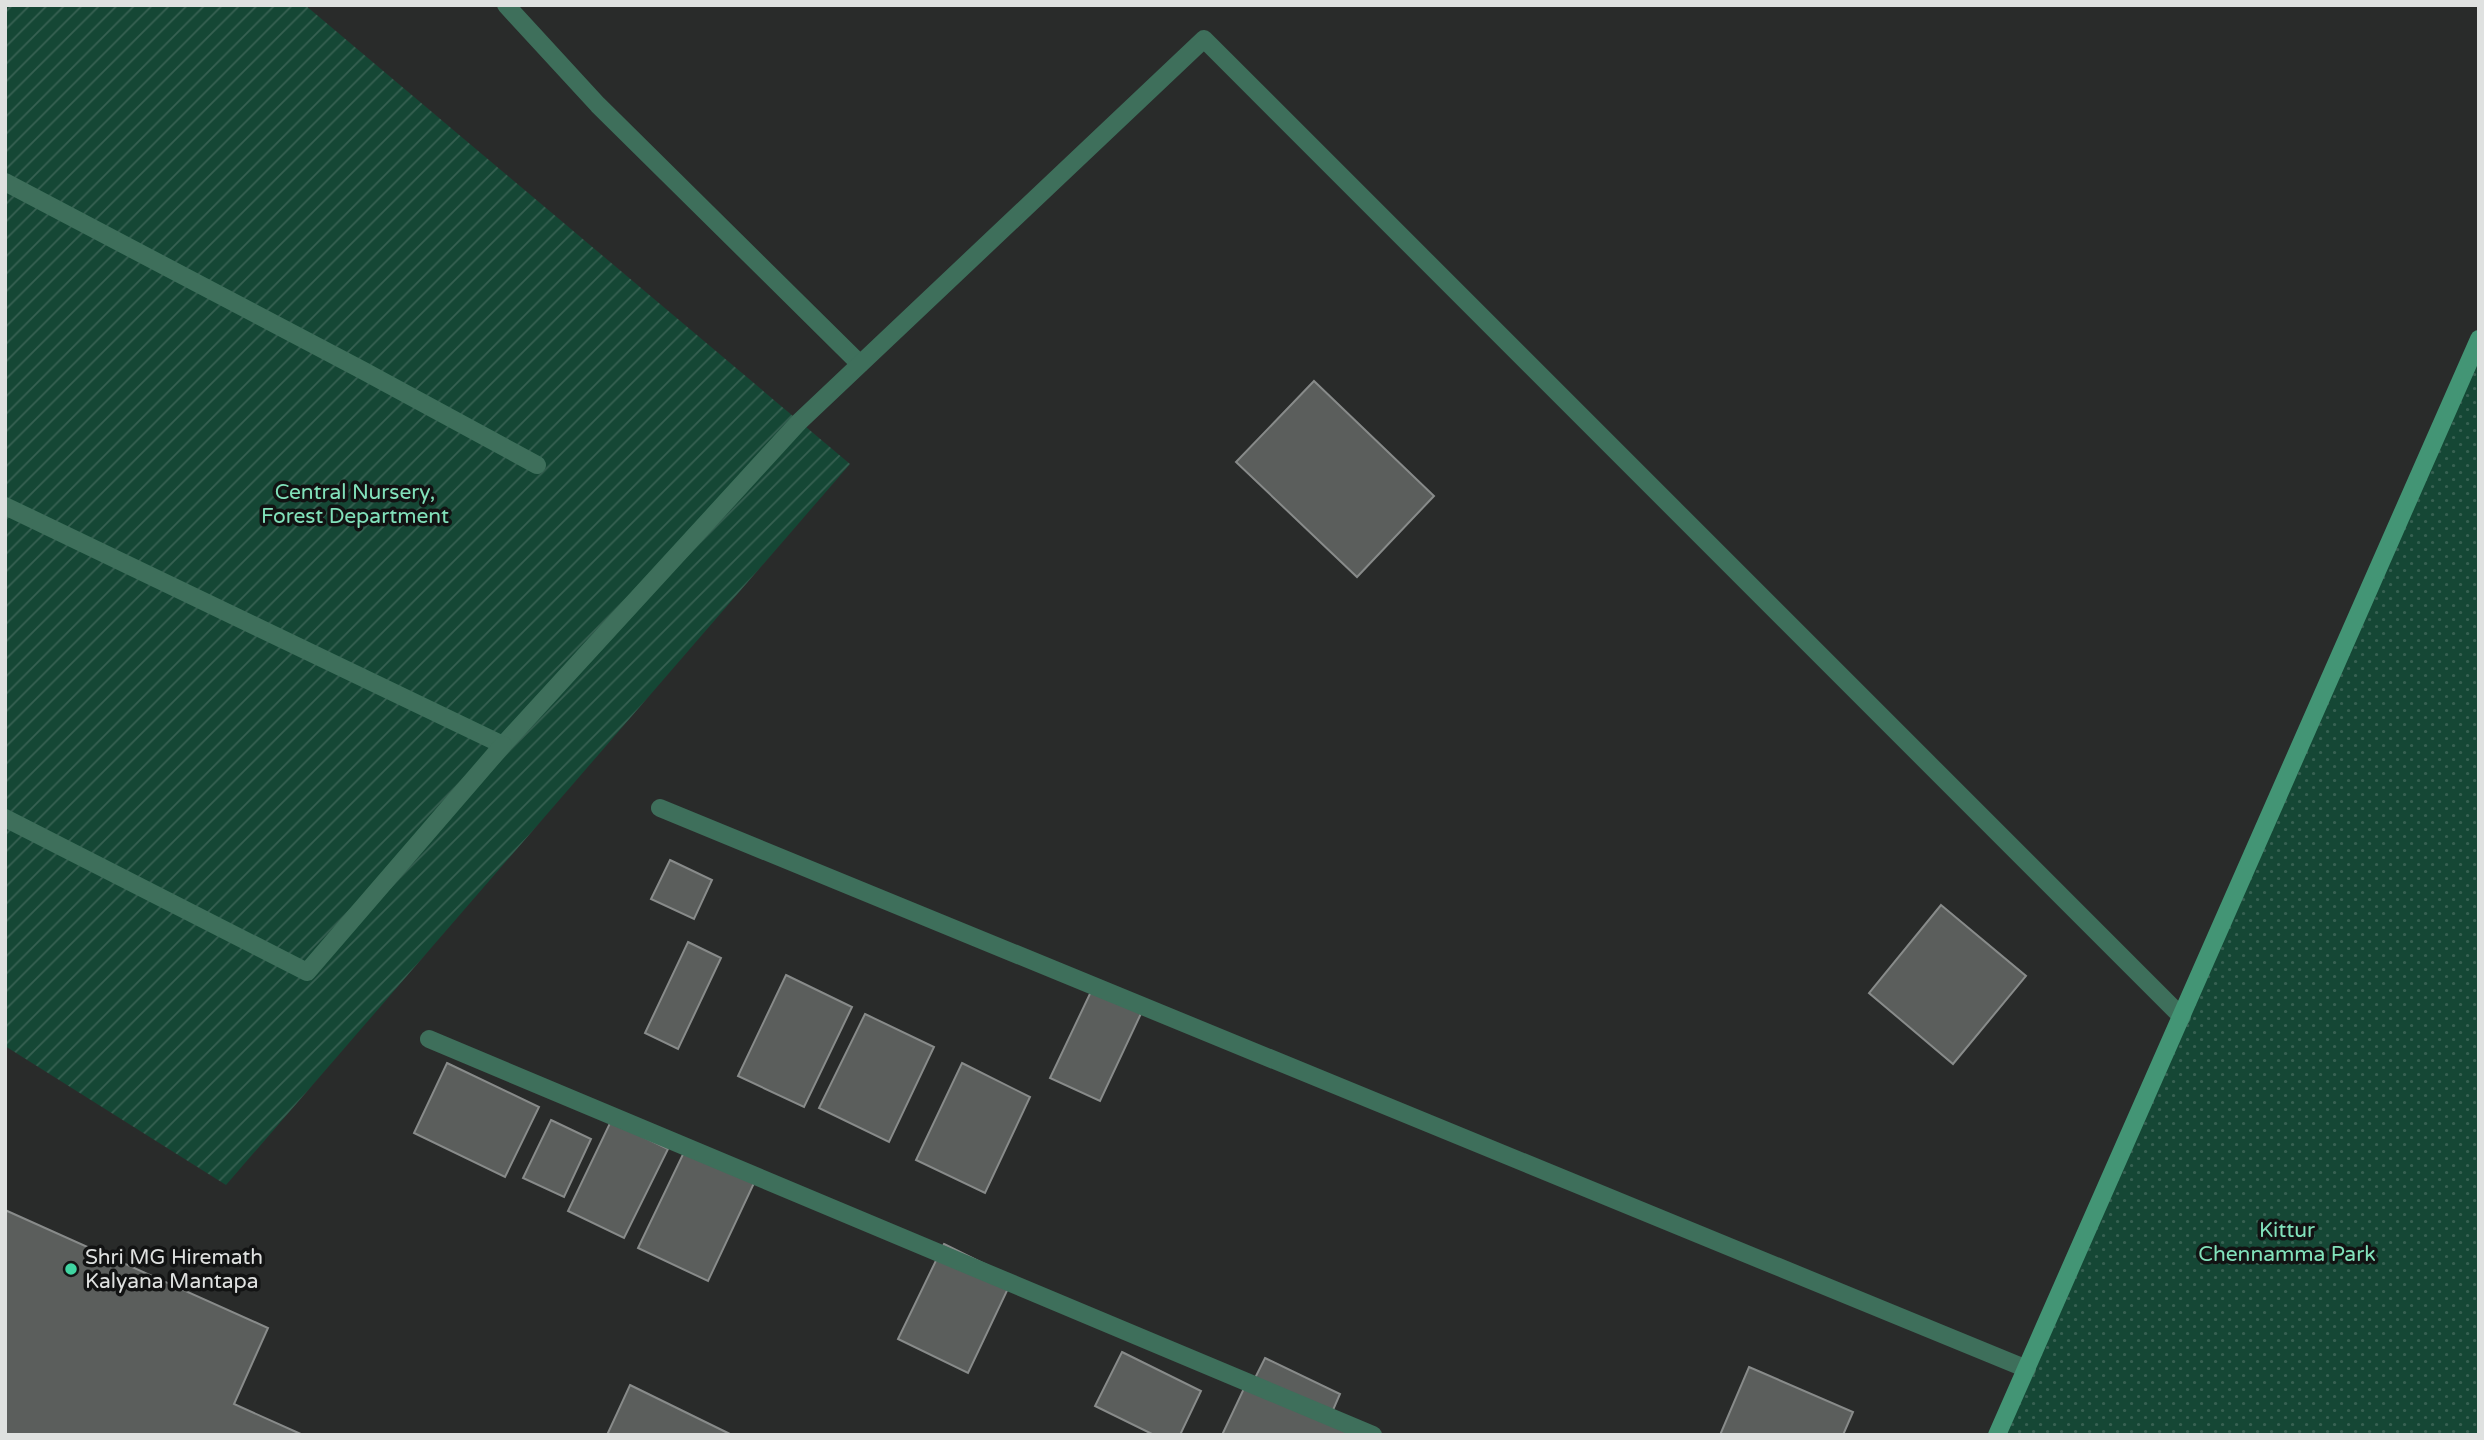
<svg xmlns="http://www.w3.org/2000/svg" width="2484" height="1440" font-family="'Varela Round',sans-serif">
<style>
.park{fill:url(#park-dots)}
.garden{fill:url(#garden-furrows)}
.building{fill:#5b5e5c;stroke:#888b8a;stroke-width:2}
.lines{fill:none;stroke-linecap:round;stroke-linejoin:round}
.street{stroke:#3e6f5b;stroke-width:18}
.secondary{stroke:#439575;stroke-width:18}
.poi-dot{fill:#40d4a1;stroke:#121313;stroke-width:2.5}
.labels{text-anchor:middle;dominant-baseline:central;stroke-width:7;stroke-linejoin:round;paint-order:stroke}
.park-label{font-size:21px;fill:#82e2bb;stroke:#121313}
.poi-label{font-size:21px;fill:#dfe1e0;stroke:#121313;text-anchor:start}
</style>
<defs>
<pattern id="park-dots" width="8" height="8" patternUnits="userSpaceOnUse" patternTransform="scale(1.75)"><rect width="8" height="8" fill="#154735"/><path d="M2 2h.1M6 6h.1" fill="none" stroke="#376152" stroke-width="1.8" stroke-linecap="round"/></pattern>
<pattern id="garden-furrows" width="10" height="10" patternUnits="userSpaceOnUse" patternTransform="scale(1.75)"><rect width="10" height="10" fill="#154735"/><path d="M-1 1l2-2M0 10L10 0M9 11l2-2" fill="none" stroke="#376152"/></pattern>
</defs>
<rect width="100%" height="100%" fill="#292b2a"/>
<path class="park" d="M2479 334V1435H1990Z"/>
<path class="garden" d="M5 5H305L850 464 226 1185 5 1046Z"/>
<g class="building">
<path d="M1314 381 1434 496 1357 577 1236 462Z"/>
<path d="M670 860 712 880 694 919 651 899Z"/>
<path d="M1941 905 2026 976 1953 1064 1869 993Z"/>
<path d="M688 942 721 958 678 1049 645 1033Z"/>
<path d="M786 975 852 1007 804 1107 738 1076Z"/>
<path d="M1096 981 1145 1005 1100 1101 1050 1078Z"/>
<path d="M865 1014 934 1047 889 1142 819 1108Z"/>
<path d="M447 1063 539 1107 505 1177 414 1133Z"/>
<path d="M962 1063 1030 1097 985 1193 916 1160Z"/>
<path d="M551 1120 591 1139 564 1197 523 1178Z"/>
<path d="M611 1121 668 1149 624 1238 568 1211Z"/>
<path d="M686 1148 755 1181 708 1281 638 1248Z"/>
<path d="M5 1210 268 1328 234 1404 303 1435H5Z"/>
<path d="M944 1244 1013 1278 968 1373 898 1339Z"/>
<path d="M1122 1352 1201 1391 1180 1435H1154L1095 1406Z"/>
<path d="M1265 1358 1340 1394 1330 1417 1254 1380Z"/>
<path d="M1749 1367 1853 1412 1843 1435H1720Z"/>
<path d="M1247 1382 1357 1435H1222Z"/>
<path d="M630 1385 732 1435H607Z"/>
</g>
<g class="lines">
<g class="street">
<path d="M506 5 598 105 860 364"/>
<path d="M5 182 362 370 537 465"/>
<path d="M5 506 503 745 799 422 1204 39 2182 1017"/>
<path d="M660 808 2027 1369"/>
<path d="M5 818 307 972 503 745"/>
<path d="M429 1039 1373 1435"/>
</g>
<path class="secondary" d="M1997 1435 2479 339"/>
</g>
<circle class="poi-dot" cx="71" cy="1269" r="7"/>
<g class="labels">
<g class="park-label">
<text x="355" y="492">Central Nursery,<tspan x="355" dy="24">Forest Department</tspan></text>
<text x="2287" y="1230">Kittur<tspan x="2287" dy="24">Chennamma Park</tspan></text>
</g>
<g class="poi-label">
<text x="85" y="1257">Shri MG Hiremath<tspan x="85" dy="24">Kalyana Mantapa</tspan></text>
</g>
</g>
<rect width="2484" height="1440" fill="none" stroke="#dfe1e0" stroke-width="14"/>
</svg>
